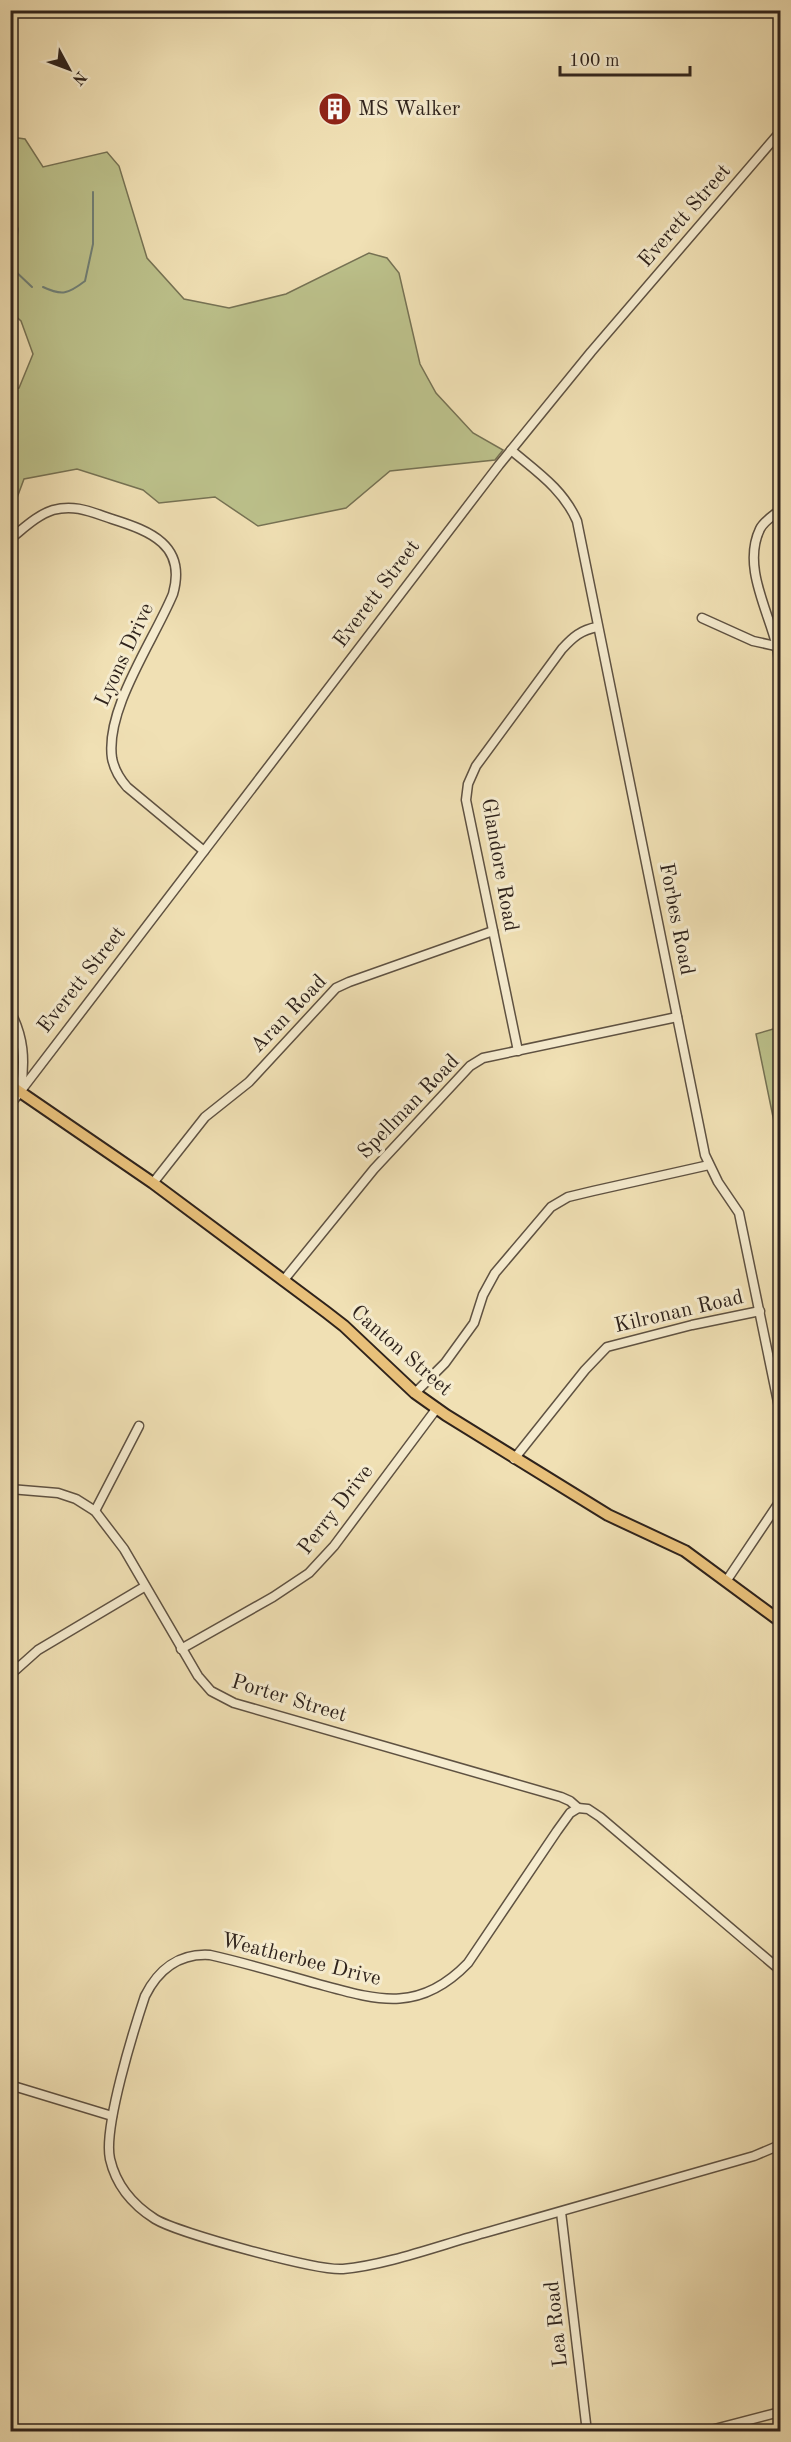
<svg xmlns="http://www.w3.org/2000/svg" width="791" height="2442" font-family="'Old Standard TT',serif">
<style>
.green{fill:#bcc18b;stroke:#767254;stroke-width:1.5}
.lines{fill:none;stroke-linecap:round;stroke-linejoin:round}
.stream{stroke:#707f76;stroke-width:2}
.minor-casing{stroke:#5f5242;stroke-width:11}
.major-casing{stroke:#2f231c;stroke-width:14}
.minor{stroke:#f5ebce;stroke-width:8}
.major{stroke:#e8c07a;stroke-width:10}
.labels{text-anchor:middle;dominant-baseline:central;stroke-width:6;stroke-linejoin:round;paint-order:stroke}
.poi-label{font-size:21px;fill:#2f231c;stroke:#f5ebce;text-anchor:start}
.street-label{font-size:21px;fill:#2f231c;stroke:#f5ebce}
</style>
<rect width="100%" height="100%" fill="#f0e0b4"/>
<filter id="stains"><feTurbulence type="fractalNoise" baseFrequency=".00333" numOctaves="4"/><feColorMatrix values="0 0 0 0 .2 0 0 0 0 .09 0 0 0 0 .02 0 0 0 .5 -.17"/></filter>
<radialGradient id="worn" r=".72"><stop offset=".6" stop-color="#630" stop-opacity="0"/><stop offset="1" stop-color="#630" stop-opacity=".3"/></radialGradient>
<g class="green">
<path d="M11 137 25 139 43 167 107 152 119 166 147 258 184 299 229 308 286 294 369 253 387 258 399 273 420 364 436 393 473 433 503 450 495 460 390 471 346 508 258 526 215 497 159 503 143 490 77 469 24 479 11 514V389L19 388 33 354 21 321 11 312Z"/>
<path d="M780 1027V1151L756 1034Z"/>
</g>
<g class="lines">
<g class="stream">
<path d="M10 208 18 229 13 269 32 287"/>
<path d="M43 287C62 296 68 294 85 281L93 244V192"/>
</g>
<g class="minor-casing">
<g id="minor">
<path d="M511 450C537 472 563 489 577 521L705 1155 718 1182 739 1213 780 1412"/>
<path d="M780 510C774 515 764 521 760 529 742 566 768 610 777 647 779 657 779 668 780 679"/>
<path d="M10 539C23 529 37 515 53 510 75 504 91 512 112 519 150 531 187 545 173 594 154 640 105 709 112 758 114 769 120 779 127 787L204 851"/>
<path d="M702 618 753 641 780 647"/>
<path d="M10 1011C24 1037 25 1060 21 1088"/>
<path d="M518 1051 466 800 468 784 476 766 562 649C573 637 581 630 597 627"/>
<path d="M10 1105 499 465 591 352 780 132"/>
<path d="M153 1183 205 1117 249 1082 336 988 349 982 493 931"/>
<path d="M283 1281 374 1169 470 1066 483 1058 677 1017"/>
<path d="M415 1393 445 1363 474 1323 483 1295 495 1273 551 1207 568 1197 593 1191 709 1165"/>
<path d="M514 1459 585 1370 607 1347 692 1325 760 1311"/>
<path d="M10 1489 58 1493 76 1499 95 1511 124 1549 198 1676 211 1691 234 1703 561 1797 570 1801 578 1808"/>
<path d="M95 1511 139 1426"/>
<path d="M727 1580 780 1501"/>
<path d="M181 1649 273 1597 309 1573 334 1546 437 1408"/>
<path d="M10 1675 38 1650 144 1587"/>
<path d="M780 1970 600 1817 588 1809 578 1808 570 1813 557 1831 468 1963C419 2014 377 2000 318 1984 282 1974 246 1963 210 1955 179 1953 158 1970 145 1996 134 2029 103 2128 110 2159 116 2185 133 2205 155 2219 178 2233 317 2271 343 2269 388 2265 443 2244 488 2232 577 2206 666 2182 754 2156L780 2145"/>
<path d="M10 2085 112 2116"/>
<path d="M561 2212 587 2432"/>
<path d="M703 2432 780 2412"/>
</g>
</g>
<g class="major-casing">
<path id="major" d="M10 1085 153 1183 326 1312 344 1326 415 1393 446 1415 608 1515 685 1551 780 1621"/>
</g>
<use href="#minor" class="minor"/>
<use href="#major" class="major"/>
</g>
<defs>
<g id="building-disc" transform="scale(1.725)"><circle r="9.5" fill="#8f2418" stroke="#f5ebce"/><path d="M-4-6H4V6H1V3H-1V6H-4ZM-2.5-4.3h1.7v1.8h-1.7ZM.8-4.3h1.7v1.8H.8ZM-2.5-1h1.7V.8h-1.7ZM.8-1h1.7V.8H.8Z" fill="#fff"/></g>
</defs>
<g fill-rule="evenodd">
<use href="#building-disc" x="335" y="109"/>
</g>
<g class="labels">
<g class="poi-label">
<text x="358" y="109">MS Walker</text>
</g>
<g class="street-label">
<text transform="translate(685 216) rotate(-49)">Everett Street</text>
<text transform="translate(377 594) rotate(-53)">Everett Street</text>
<text transform="translate(125 655) rotate(-65)">Lyons Drive</text>
<text transform="translate(499 865) rotate(80)">Glandore Road</text>
<text transform="translate(676 919) rotate(79)">Forbes Road</text>
<text transform="translate(82 980) rotate(-52)">Everett Street</text>
<text transform="translate(289 1014) rotate(-46)">Aran Road</text>
<text transform="translate(409 1107) rotate(-46)">Spellman Road</text>
<text transform="translate(679 1312) rotate(-13)">Kilronan Road</text>
<text transform="translate(401 1351) rotate(41)">Canton Street</text>
<text transform="translate(336 1510) rotate(-52)">Perry Drive</text>
<text transform="translate(289 1699) rotate(17)">Porter Street</text>
<text transform="translate(301 1960) rotate(14)">Weatherbee Drive</text>
<text transform="translate(557 2324) rotate(-96)">Lea Road</text>
</g>
</g>
<rect width="791" height="2442" fill="none" stroke="#f0e0b4" stroke-width="36"/>
<rect x="12" y="12" width="767" height="2418" fill="none" stroke="#2f231c" stroke-width="3"/>
<rect x="18" y="18" width="755" height="2406" fill="none" stroke="#2f231c" stroke-width="1.5"/>
<g transform="translate(69 69) rotate(131)" stroke="#f5ebce" stroke-width="4.5" paint-order="stroke">
<path d="M0-4.5L10 22L0 15L-10 22Z" fill="#2f231c"/>
<text y="-9" font-size="16" font-weight="bold" text-anchor="middle" fill="#2f231c">N</text>
</g>
<path d="M560 66v9h130v-9" fill="none" stroke="#2f231c" stroke-width="3"/>
<text x="569" y="66" font-size="18" fill="#2f231c" stroke="#f5ebce" stroke-width="4.5" paint-order="stroke">100 m</text>
<rect width="100%" height="100%" filter="url(#stains)"/>
<rect width="100%" height="100%" fill="url(#worn)"/>
</svg>
